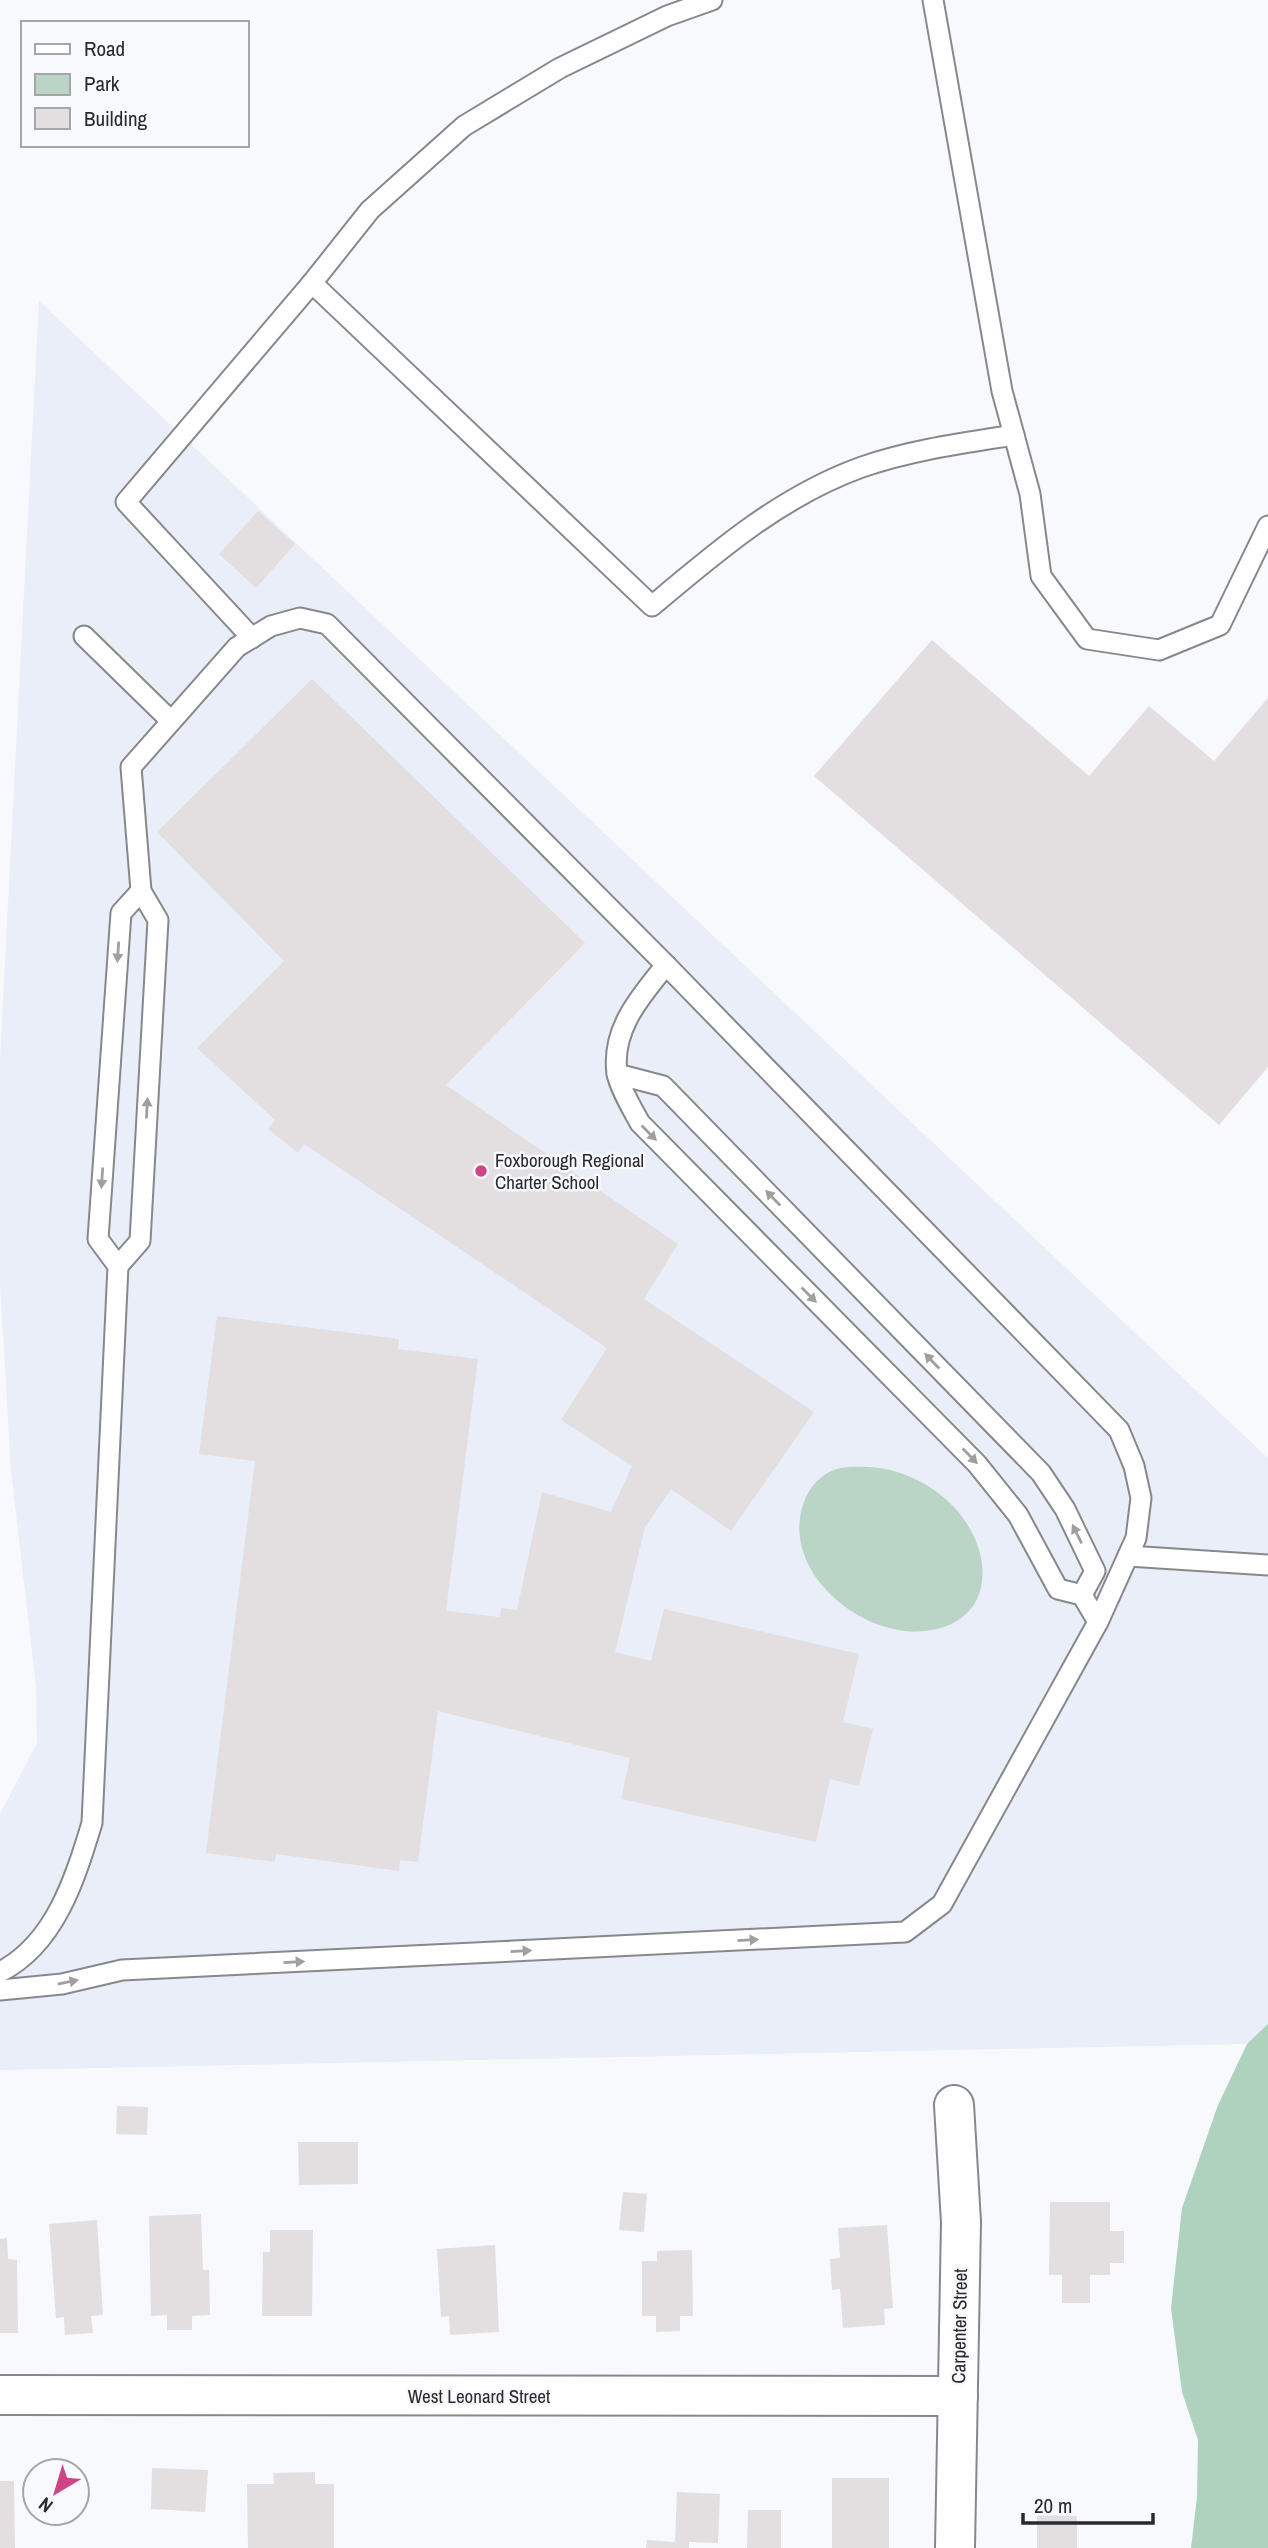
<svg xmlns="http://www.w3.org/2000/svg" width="1268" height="2548" font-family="'Archivo Narrow',sans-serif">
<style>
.built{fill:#e9eef9}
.green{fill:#bad4c5}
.forest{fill:#afd2be}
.building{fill:#e3dee0}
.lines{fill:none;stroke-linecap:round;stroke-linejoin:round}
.service-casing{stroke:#87888c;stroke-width:23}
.minor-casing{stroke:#87888c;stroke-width:42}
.service{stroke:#fff;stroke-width:19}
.minor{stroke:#fff;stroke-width:38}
.oneway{fill:#9f9fa0}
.poi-dot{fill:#cc4686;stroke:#f8f9fd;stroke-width:2.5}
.labels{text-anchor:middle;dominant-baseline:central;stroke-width:5;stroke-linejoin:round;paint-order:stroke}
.poi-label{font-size:19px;fill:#292a2c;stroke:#f8f9fd;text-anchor:start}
.street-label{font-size:19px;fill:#292a2c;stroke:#f8f9fd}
</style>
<rect width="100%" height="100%" fill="#f8f9fd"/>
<path class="built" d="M39 301 1268 1458V2024L1247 2044 0 2070V1814L37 1743 36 1687 11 1470 0 1283V1059Z"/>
<path class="green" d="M869 1467C904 1469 938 1487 960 1514 996 1559 992 1624 925 1631 858 1638 775 1566 806 1497 812 1484 823 1473 837 1469 847 1466 858 1467 869 1467Z"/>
<path class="forest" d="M1268 2024V2548H1191L1197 2497 1198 2440 1182 2392 1171 2308 1182 2208 1218 2105 1247 2044Z"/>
<g class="building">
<path d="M258 511 295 544 256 588 219 554Z"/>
<path d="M932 640 1089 776 1149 706 1214 761 1268 698V1067L1219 1125 814 776Z"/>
<path d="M312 679 585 943 446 1085 678 1244 644 1299 814 1412 731 1531 671 1489 645 1527 615 1652 651 1661 664 1609 859 1654 843 1722 873 1729 859 1786 830 1779 816 1842 621 1799 630 1758 438 1711 418 1862 400 1860 399 1871 276 1854 275 1862 206 1853 255 1461 199 1454 217 1316 399 1339 398 1349 478 1359 446 1611 500 1617 501 1608 517 1610 542 1492 611 1512 632 1466 561 1420 607 1348 304 1144 298 1153 268 1129 275 1120 197 1048 284 961 157 832Z"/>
<path d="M117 2106 148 2107 147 2135 116 2134Z"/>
<path d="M298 2142H358V2184L299 2185Z"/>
<path d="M623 2192 647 2194 644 2232 619 2230Z"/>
<path d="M1050 2202H1110V2231H1124V2263H1110V2275H1090V2303H1062V2275H1049Z"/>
<path d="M201 2214 203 2270H209L210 2315 192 2316V2330H167V2315L151 2316 149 2216Z"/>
<path d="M97 2220 103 2315 91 2316 93 2333 65 2335 64 2317 56 2318 49 2224Z"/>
<path d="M887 2225 893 2308 884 2309 885 2325 843 2328 840 2289 832 2290 830 2259 840 2258 838 2228Z"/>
<path d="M270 2230H313L312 2316H262L263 2252H270Z"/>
<path d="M7 2238 8 2259 17 2260 18 2333H0V2239Z"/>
<path d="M495 2245 499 2332 450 2335 449 2316 441 2317 437 2249Z"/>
<path d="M692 2250 693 2316H680V2331L656 2332V2316H642V2261H657V2251Z"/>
<path d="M152 2468 208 2470 205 2512 151 2509Z"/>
<path d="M315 2472V2484H334V2548H248L247 2484H274L273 2473Z"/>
<rect x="832" y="2478" width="57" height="70"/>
<path d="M0 2481H14L15 2548H0Z"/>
<path d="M677 2492 720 2494 718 2543 689 2542V2548H646L647 2540 675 2542Z"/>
<path d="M748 2510H781V2548H747Z"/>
<path d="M1037 2515 1077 2516V2548H1037Z"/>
</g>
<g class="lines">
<g class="service-casing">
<g id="service">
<path d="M933 0 1002 391 1030 494 1041 576 1087 639 1159 650 1220 625 1268 526"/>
<path d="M312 283 652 606C716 552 781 496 862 467 911 450 963 443 1014 435"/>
<path d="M84 636 171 721"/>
<path d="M252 638 126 502 312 283 370 210 464 126 560 68 667 16 712 0"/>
<path d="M666 965C641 996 611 1029 617 1073 619 1087 633 1110 640 1123L977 1464 1018 1515 1058 1589 1082 1595 1098 1622"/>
<path d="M617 1074 663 1086 1041 1473 1065 1509 1095 1571 1082 1595"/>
<path d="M1128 1556 1268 1565"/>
<path d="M0 1972C55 1944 75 1879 92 1823L118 1266 98 1239 121 913 141 891"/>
<path d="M0 1990 62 1984 122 1970 905 1932 942 1904 1098 1622 1136 1538 1141 1498 1134 1466 1119 1430 666 965 327 624 300 618 271 626 237 647 131 767 141 891 158 920 140 1241 118 1266"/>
</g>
</g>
<g class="minor-casing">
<g id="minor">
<path d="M954 2105 961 2222 955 2548"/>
<path d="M0 2395 958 2396"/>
</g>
</g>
<use href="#service" class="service"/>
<use href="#minor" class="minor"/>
</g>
<defs><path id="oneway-solid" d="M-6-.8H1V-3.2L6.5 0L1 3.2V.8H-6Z" transform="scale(1.75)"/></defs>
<g class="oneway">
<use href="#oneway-solid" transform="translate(118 952) rotate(94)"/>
<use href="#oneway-solid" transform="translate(147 1108) rotate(-87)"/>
<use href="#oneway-solid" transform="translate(649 1133) rotate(45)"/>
<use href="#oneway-solid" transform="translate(102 1178) rotate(94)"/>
<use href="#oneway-solid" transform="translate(773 1198) rotate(-134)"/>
<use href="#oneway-solid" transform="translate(809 1295) rotate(45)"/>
<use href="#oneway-solid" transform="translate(932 1361) rotate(-134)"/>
<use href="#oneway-solid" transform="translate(970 1456) rotate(46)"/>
<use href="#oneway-solid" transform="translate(1077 1534) rotate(-116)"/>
<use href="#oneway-solid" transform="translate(748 1940) rotate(-3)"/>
<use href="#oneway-solid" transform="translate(521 1951) rotate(-3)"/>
<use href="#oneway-solid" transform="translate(294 1962) rotate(-3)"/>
<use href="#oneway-solid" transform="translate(68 1982) rotate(-11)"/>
</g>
<circle class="poi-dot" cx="481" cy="1171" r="7"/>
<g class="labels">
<g class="poi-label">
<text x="495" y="1160">Foxborough Regional<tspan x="495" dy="22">Charter School</tspan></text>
</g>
<g class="street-label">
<text transform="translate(959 2326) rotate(-89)">Carpenter Street</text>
<text x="479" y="2396">West Leonard Street</text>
</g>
</g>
<rect x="21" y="21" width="228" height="126" fill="#f8f9fd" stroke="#a5a6a9" stroke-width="2"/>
<rect x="35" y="44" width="35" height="10" fill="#ffffff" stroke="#a5a6a9" stroke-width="2"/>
<text x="84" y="56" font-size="21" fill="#292a2c">Road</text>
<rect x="35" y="74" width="35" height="21" fill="#bad4c5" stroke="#a5a6a9" stroke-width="2"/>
<text x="84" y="91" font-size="21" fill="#292a2c">Park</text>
<rect x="35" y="108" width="35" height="21" fill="#e3dee0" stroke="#a5a6a9" stroke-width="2"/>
<text x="84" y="126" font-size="21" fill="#292a2c">Building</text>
<g transform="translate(56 2492) rotate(218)"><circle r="33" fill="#f8f9fd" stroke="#a5a6a9" stroke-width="2"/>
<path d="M0-5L12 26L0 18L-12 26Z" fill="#cc4686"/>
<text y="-10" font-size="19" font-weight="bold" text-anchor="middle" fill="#292a2c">N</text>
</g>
<path d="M1023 2513v10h130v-10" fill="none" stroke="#292a2c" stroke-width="3.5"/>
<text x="1034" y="2513" font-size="21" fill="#292a2c" stroke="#f8f9fd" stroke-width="5" paint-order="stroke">20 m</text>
</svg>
